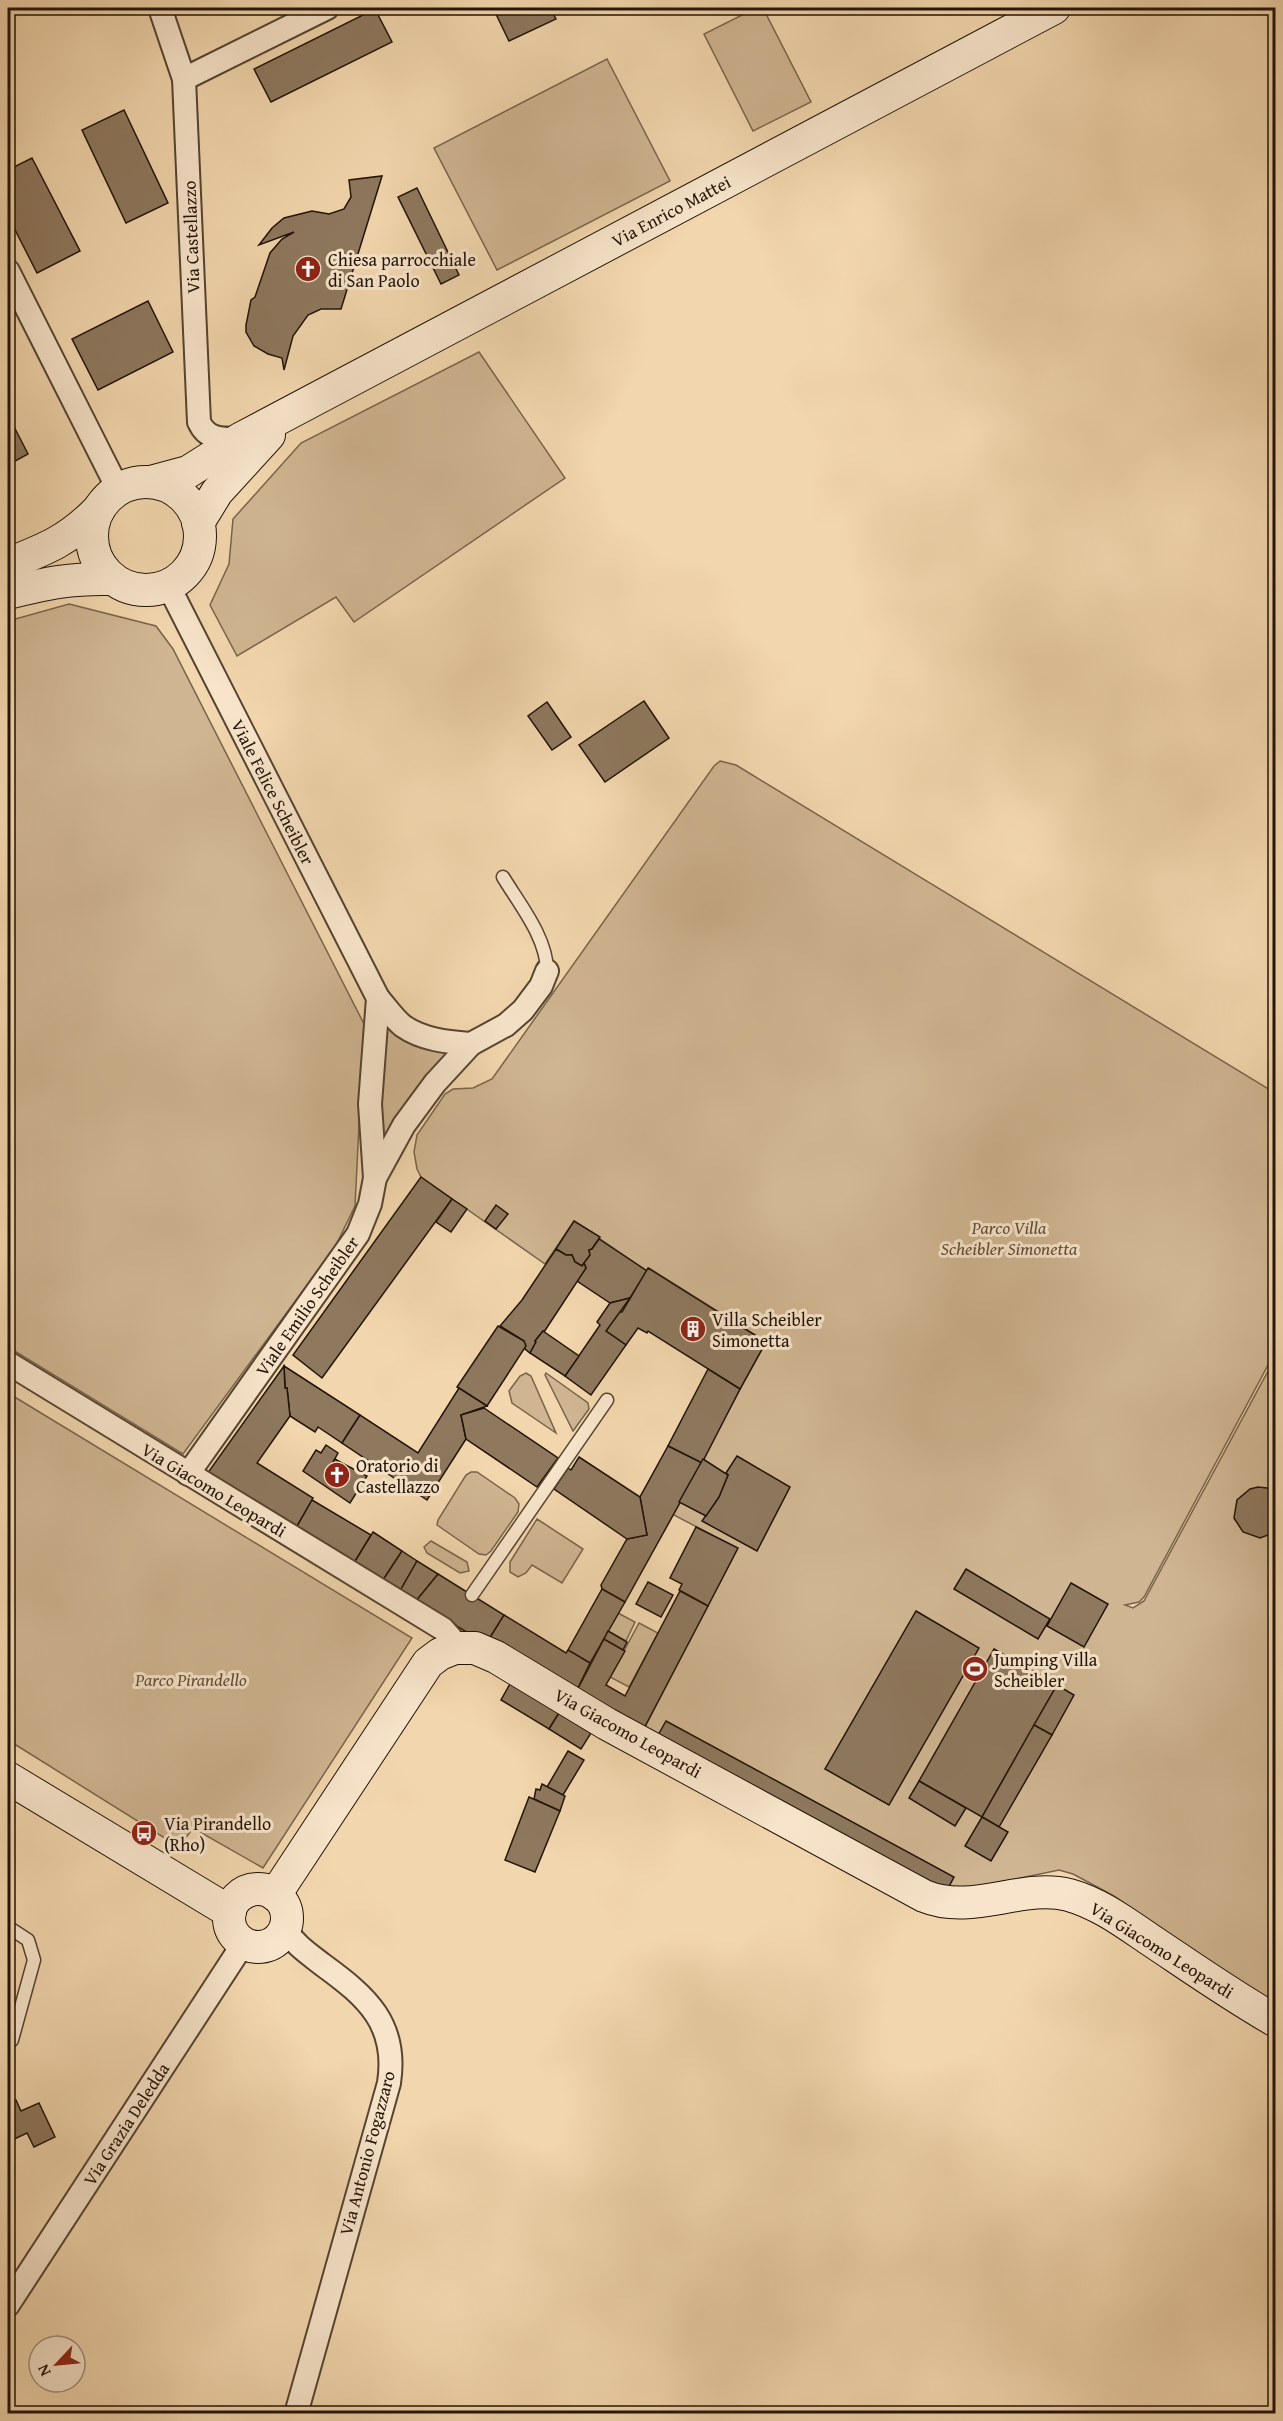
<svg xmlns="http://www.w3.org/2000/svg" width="1283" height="2421" font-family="'Gentium Book Plus',serif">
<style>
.green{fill:#cfb591;stroke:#78644c;stroke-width:1.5}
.building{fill:#8e785e;stroke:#221308;stroke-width:1.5}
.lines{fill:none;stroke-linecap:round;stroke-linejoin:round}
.lane-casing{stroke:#564431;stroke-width:15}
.street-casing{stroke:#564431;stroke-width:26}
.secondary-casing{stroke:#221308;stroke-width:34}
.lane{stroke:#f7e4ca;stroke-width:12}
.street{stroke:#f7e4ca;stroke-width:22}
.secondary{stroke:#f7e4ca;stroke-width:32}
.labels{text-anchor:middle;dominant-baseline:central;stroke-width:6;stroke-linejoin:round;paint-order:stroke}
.street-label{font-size:18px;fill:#221308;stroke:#f7e4ca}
.poi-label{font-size:18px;fill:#221308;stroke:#f7e4ca;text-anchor:start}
.park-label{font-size:18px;font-style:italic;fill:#5f4c38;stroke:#f7e4ca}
</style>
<rect width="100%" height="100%" fill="#f2d6ad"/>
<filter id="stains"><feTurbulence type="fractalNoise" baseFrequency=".00333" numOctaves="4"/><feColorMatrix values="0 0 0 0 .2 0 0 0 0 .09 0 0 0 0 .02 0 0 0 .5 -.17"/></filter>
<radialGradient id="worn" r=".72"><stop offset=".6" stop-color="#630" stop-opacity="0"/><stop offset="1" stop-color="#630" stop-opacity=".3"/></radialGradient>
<g class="green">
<path d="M756 8H763L811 102 753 131 704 34Z"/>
<path d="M607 59 670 181 497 270 434 148Z"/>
<path d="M479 352 565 478 354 622 336 597 237 656 210 605 229 564 233 519 301 443Z"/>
<path d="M69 604 156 626 173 649 364 1024 355 1206 335 1247 183 1454 8 1347V621Z"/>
<path d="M720 761 736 765 1275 1093V1352L1144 1597 1139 1602 1125 1605 1133 1608 1144 1601 1275 1358V2006L1114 1896 1073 1874 1059 1870 945 1894 643 1731 737 1548 672 1514 766 1342 649 1268 647 1271 574 1221 545 1264 421 1177 417 1169 414 1152 417 1135 445 1094 453 1089 473 1088 492 1079 714 766Z"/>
<path d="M382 1020 460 1049 379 1154Z"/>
<path d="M526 1373 531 1376 556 1433 512 1403 509 1391 520 1376Z"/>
<path d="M546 1373 588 1403 589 1409 573 1431 545 1375Z"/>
<path d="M8 1393 412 1638 263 1868 193 1828 179 1847 8 1740Z"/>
<path d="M471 1472H477L515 1498 519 1504 518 1512 491 1551 486 1555 479 1554 437 1525 438 1520 466 1475Z"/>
<path d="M537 1519 583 1549 562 1583 532 1565 526 1573 518 1577 510 1572V1562Z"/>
<path d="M431 1541 467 1562 469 1571 460 1573 427 1553 424 1547Z"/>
<path d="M618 1613 635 1622 626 1641 608 1631Z"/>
<path d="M639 1623 658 1633 629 1687 610 1677Z"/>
</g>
<g class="building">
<path d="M493 8H550L556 19 509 41Z"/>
<path d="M375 9 392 42 271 102 254 69Z"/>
<path d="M124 110 168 203 126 223 82 130Z"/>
<path d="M32 158 80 251 37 273 8 216V170Z"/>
<path d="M382 176 341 309H321L308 315 293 336 284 370 282 358 268 354 254 346 246 332V325L251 300 255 297 270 253 282 239 294 232 259 245 272 228 284 218 312 211 329 214 344 209 351 197 349 180Z"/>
<path d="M417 188 459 275 441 284 398 197Z"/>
<path d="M148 301 173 352 98 390 72 339Z"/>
<path d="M8 415 28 454 8 465Z"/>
<path d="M644 701 669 738 605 782 579 745Z"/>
<path d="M547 702 571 737 552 750 528 716Z"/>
<path d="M421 1177 452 1199 322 1378 293 1355Z"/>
<path d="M452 1199 467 1209 451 1232 436 1222Z"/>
<path d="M496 1205 508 1214 496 1229 485 1221Z"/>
<path d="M574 1221 600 1237 592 1249 589 1250 590 1255 582 1266 575 1262 572 1255H566L556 1249Z"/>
<path d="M599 1239 647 1271 630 1298 610 1303 577 1281 586 1268 584 1263 590 1255 589 1250 592 1249Z"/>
<path d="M556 1249 566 1255H572L575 1262 582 1266 584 1263 586 1268 544 1332 543 1331 535 1341 536 1342 530 1353 525 1349 524 1341 500 1326 522 1300Z"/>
<path d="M648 1268 766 1342 740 1389 648 1331 647 1333 638 1328 626 1345 606 1331 618 1312H622Z"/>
<path d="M630 1298 606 1331 626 1345 591 1395 565 1376 600 1325 597 1322 610 1303Z"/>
<path d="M498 1326 524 1341 526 1346 487 1406 457 1387Z"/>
<path d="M543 1331 579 1356 565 1376 530 1353 536 1342 535 1341Z"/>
<path d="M284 1366 360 1415 342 1443 318 1427 315 1432 290 1416 287 1388H285Z"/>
<path d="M284 1366 285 1388H287L290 1416 257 1463 313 1498 296 1528 207 1474Z"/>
<path d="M708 1369 740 1389 702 1463 668 1446Z"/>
<path d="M459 1388 487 1406 461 1415 466 1439 427 1500 342 1443 360 1415 418 1453Z"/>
<path d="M484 1408 558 1458 537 1487 466 1439 461 1415Z"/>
<path d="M326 1445 338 1453 331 1466 338 1470 342 1463 367 1476 350 1503 303 1471 316 1450 321 1453Z"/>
<path d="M668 1446 702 1463 625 1602 602 1589 601 1585 627 1539 647 1535 640 1497Z"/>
<path d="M737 1456 790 1487 757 1551 702 1521 719 1497 728 1475 726 1473Z"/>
<path d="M579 1457 640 1497 647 1535 627 1539 554 1489 568 1468 571 1470Z"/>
<path d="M335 1459 342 1463 338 1470 331 1466Z"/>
<path d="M703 1459 728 1475 719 1497 706 1516 679 1502Z"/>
<path d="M1258 1487 1267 1488 1276 1493V1532L1260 1538 1243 1532 1234 1518 1237 1500 1250 1489Z"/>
<path d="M312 1500 371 1535 354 1563 296 1528Z"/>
<path d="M696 1527 738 1548 708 1606 679 1590 682 1584 670 1578Z"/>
<path d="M373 1532 402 1551 383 1580 354 1563Z"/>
<path d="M402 1551 417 1561 400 1591 383 1580Z"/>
<path d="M417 1561 438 1574 416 1601 400 1591Z"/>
<path d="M966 1569 1050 1619 1038 1639 954 1589Z"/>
<path d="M438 1574 504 1615 486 1644 416 1601Z"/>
<path d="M648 1582 673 1595 661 1617 636 1604Z"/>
<path d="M1071 1583 1108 1604 1084 1647 1047 1626Z"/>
<path d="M602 1589 625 1602 590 1663 568 1650Z"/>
<path d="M680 1591 708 1606 640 1736 573 1698 604 1639 625 1651 606 1685 625 1696Z"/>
<path d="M916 1611 979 1648 889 1805 825 1769Z"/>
<path d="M504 1615 566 1653 568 1650 590 1663 573 1698 486 1644Z"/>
<path d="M608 1631 627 1642 623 1650 604 1639Z"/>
<path d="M994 1649 1057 1685 982 1817 919 1781Z"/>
<path d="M511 1682 560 1711 549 1729 501 1700Z"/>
<path d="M1057 1685 1074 1695 1052 1735 1034 1725Z"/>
<path d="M559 1713 591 1733 581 1749 549 1729Z"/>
<path d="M666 1721 954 1877 945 1894 657 1737Z"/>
<path d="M1034 1725 1052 1735 999 1827 982 1817Z"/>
<path d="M568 1751 584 1760 563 1795 547 1787Z"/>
<path d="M919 1781 966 1808 955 1826 909 1798Z"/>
<path d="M542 1784 565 1796 560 1811 534 1799 536 1789 540 1790Z"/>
<path d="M529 1797 560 1811 535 1872 505 1860Z"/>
<path d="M982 1817 1008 1832 991 1861 965 1846Z"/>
<path d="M16 2100 21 2111 39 2103 55 2137 34 2147 27 2133 8 2142V2103Z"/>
</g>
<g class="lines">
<g class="lane-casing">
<g id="lane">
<path d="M503 877C520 905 547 938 547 971"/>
<path d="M472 1595 607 1400"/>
<path d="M8 1927 28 1940 34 1960 12 2040 8 2044"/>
</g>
</g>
<g class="street-casing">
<g id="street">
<path d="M160 8 184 79 199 422C207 440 222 439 240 439"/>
<path d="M184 79 327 8"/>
<path d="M8 271 118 489"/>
<path d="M168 585 378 998 370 1104 375 1178"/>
<path d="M378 998C386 1007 394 1019 403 1026 423 1040 448 1042 471 1044"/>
<path d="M8 1363 443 1629 451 1638 455 1648"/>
<path d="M188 1474 358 1234 370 1204 375 1178 404 1125 435 1083 471 1044 506 1025 523 1010 541 986 547 971"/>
<path d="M285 1929C295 1945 309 1954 323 1965 367 1997 398 2024 389 2083L296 2414"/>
<path d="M8 2305 243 1944"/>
</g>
</g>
<g class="secondary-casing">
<g id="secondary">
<circle cx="146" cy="536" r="54"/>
<path d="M151 482 188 472 240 439 1054 8"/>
<path d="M198 523 217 492 269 435"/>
<path d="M8 564C46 549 69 540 98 510"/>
<path d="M8 593C47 583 71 578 113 579"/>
<path d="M8 1778 230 1912"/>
<circle cx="258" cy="1918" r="29"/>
<path d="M275 1895 428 1663 440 1654 455 1648H475L496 1657 607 1724 924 1896C973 1916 1021 1883 1069 1895 1098 1903 1124 1922 1149 1939 1191 1967 1232 1996 1276 2021"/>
</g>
</g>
<use href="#lane" class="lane"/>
<use href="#street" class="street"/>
<use href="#secondary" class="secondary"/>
</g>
<defs>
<g id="church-disc" transform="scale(1.35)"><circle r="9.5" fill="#8f2418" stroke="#f7e4ca"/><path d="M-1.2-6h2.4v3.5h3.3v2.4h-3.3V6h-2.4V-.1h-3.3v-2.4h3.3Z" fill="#fff"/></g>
<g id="building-disc" transform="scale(1.35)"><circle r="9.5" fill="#8f2418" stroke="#f7e4ca"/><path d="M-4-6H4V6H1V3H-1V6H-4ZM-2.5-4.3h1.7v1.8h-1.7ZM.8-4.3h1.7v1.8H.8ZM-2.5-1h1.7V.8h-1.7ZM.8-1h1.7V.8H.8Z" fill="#fff"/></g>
<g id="stadium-disc" transform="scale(1.35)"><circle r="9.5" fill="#8f2418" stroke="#f7e4ca"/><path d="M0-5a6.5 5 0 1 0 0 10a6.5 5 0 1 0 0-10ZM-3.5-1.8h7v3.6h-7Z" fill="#fff"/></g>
<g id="bus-disc" transform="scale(1.35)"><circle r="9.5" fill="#8f2418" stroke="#f7e4ca"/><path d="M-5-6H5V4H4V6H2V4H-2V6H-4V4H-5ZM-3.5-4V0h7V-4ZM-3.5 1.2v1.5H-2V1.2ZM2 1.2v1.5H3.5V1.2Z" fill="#fff"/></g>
</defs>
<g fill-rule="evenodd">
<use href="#church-disc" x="308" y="269"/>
<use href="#building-disc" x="693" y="1329"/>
<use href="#church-disc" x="337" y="1475"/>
<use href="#stadium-disc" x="975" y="1669"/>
<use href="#bus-disc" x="144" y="1833"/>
</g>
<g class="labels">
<g class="street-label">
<text transform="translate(671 211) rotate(-28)">Via Enrico Mattei</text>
<text transform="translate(191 237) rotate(-92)">Via Castellazzo</text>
<text transform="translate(273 792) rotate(63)">Viale Felice Scheibler</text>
<text transform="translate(307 1306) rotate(-55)">Viale Emilio Scheibler</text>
<text transform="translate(214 1490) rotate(31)">Via Giacomo Leopardi</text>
<text transform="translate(628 1733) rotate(29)">Via Giacomo Leopardi</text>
<text transform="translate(1162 1950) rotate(32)">Via Giacomo Leopardi</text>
<text transform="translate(126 2124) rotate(-57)">Via Grazia Deledda</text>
<text transform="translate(367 2153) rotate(-75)">Via Antonio Fogazzaro</text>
</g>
<g class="poi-label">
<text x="328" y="259">Chiesa parrocchiale<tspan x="328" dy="21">di San Paolo</tspan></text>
<text x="712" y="1319">Villa Scheibler<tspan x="712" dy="21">Simonetta</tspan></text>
<text x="356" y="1465">Oratorio di<tspan x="356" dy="21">Castellazzo</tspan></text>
<text x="994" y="1659">Jumping Villa<tspan x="994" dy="21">Scheibler</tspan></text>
<text x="164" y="1823">Via Pirandello<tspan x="164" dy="21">(Rho)</tspan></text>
</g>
<g class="park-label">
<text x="1009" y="1227">Parco Villa<tspan x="1009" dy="21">Scheibler Simonetta</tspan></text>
<text x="191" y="1679">Parco Pirandello</text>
</g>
</g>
<rect width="1283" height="2421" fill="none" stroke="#f2d6ad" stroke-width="30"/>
<rect x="9" y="9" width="1265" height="2403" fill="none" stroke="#221308" stroke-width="3"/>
<rect x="15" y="15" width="1253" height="2391" fill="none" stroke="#221308" stroke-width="1.5"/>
<g transform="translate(57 2364) rotate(244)"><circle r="28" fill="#f7e4ca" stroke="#a2907c" stroke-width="1.5"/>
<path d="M0-4.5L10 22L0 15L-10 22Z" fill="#8f2418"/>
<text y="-9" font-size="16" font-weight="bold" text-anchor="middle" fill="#221308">N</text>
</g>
<rect width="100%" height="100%" filter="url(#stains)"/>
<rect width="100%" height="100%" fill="url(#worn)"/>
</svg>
